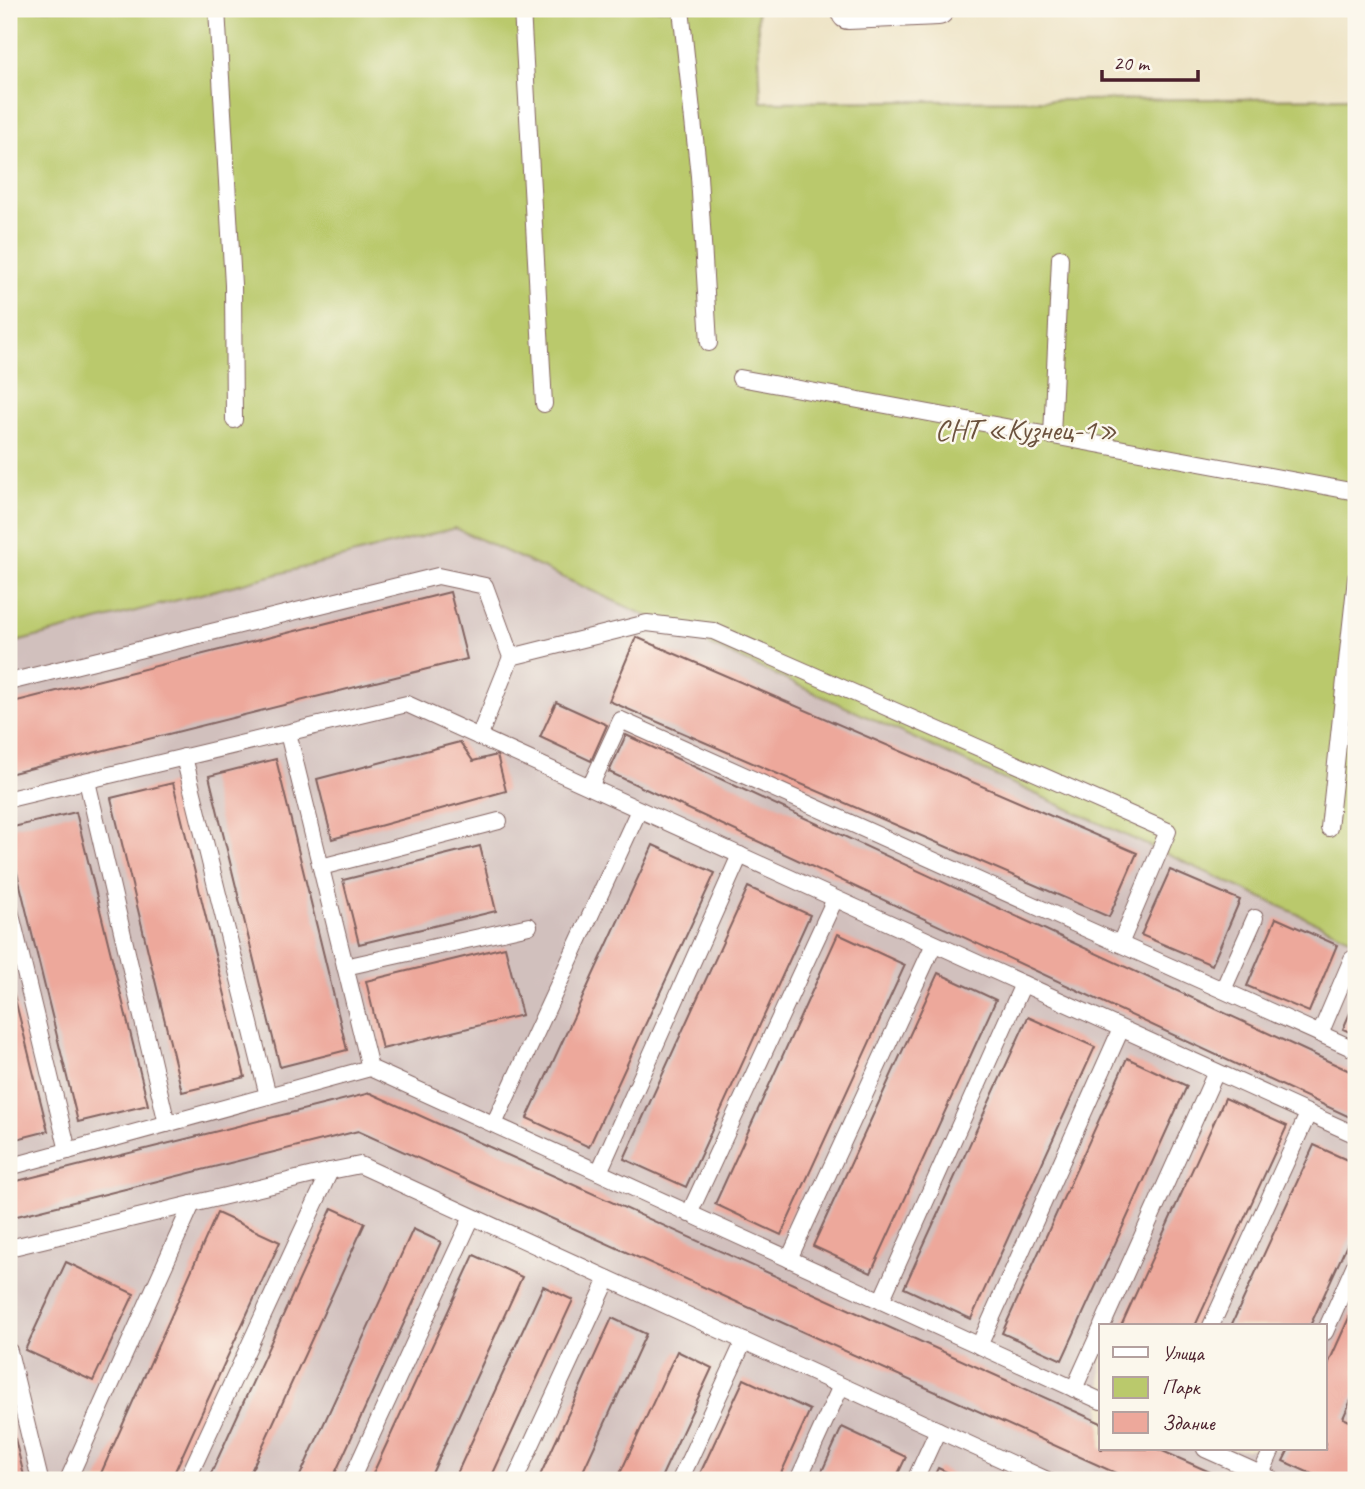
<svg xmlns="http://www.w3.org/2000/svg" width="1365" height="1489" font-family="Caveat,sans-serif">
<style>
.industrial{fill:#d1c0bd;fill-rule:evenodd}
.green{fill:#bac96c;stroke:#82744c;stroke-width:2}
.building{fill:#eda89b}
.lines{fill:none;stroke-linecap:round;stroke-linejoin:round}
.service-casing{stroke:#836461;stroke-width:18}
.minor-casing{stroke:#836461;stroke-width:34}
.service{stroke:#fff;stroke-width:16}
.minor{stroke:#fff;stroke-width:32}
.labels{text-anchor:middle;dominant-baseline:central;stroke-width:5;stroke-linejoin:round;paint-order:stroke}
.park-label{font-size:30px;fill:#6c523e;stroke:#fbf7ec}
</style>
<rect width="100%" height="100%" fill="#fbf7ec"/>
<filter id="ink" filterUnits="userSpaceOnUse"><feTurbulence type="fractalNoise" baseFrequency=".0143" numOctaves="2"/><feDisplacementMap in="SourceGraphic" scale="14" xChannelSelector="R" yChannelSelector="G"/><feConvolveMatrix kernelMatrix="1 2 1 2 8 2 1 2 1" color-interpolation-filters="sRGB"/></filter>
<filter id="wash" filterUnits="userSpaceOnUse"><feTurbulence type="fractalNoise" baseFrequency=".00686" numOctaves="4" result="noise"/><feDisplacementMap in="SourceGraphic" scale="28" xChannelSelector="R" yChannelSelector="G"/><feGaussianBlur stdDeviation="1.57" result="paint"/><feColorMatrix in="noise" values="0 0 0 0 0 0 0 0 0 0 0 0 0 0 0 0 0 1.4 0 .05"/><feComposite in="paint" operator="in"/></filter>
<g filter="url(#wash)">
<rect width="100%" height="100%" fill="#eee4c6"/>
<path class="industrial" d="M455 528 1356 941V1480H9V635ZM1101 1326H1325V1449H1101Z"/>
<path class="green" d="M9 9H757L761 102 1356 98V941L455 528 9 644Z"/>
<g id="blocks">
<g class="building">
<path d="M450 592 467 659 9 774V703Z"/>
<path d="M636 637 1137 853 1109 917 609 701Z"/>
<path d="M556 702 607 725 591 761 540 737Z"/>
<path d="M626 735 1356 1074V1120L609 772Z"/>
<path d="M460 742 473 761 497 755 506 791 332 839 317 779Z"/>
<path d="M276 759 347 1050 280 1067 209 776Z"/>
<path d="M173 783 245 1077 182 1092 111 798Z"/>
<path d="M76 812 148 1105 78 1122 9 840V828Z"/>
<path d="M653 845 715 873 589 1147 527 1118Z"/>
<path d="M480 846 496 911 359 944 343 880Z"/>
<path d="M1170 870 1240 900 1212 965 1141 935Z"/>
<path d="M748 887 810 915 686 1187 624 1159Z"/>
<path d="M1276 918 1337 945 1309 1012 1247 986Z"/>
<path d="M838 934 905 965 781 1235 715 1204Z"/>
<path d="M505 947 522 1015 382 1049 366 981Z"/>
<path d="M938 973 996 1000 871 1273 813 1246Z"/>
<path d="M9 975 48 1131 9 1141Z"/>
<path d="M1356 999V1035L1343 1029Z"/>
<path d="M1028 1017 1095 1047 971 1319 904 1288Z"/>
<path d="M1127 1058 1187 1086 1062 1360 1002 1333Z"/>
<path d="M370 1093 1101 1423V1449H1158L1228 1480H1131L358 1131 9 1218V1183Z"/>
<path d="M1225 1098 1287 1126 1195 1326H1121Z"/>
<path d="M1314 1145 1356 1164V1225L1310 1326H1231Z"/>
<path d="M332 1208 365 1223 247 1480H208Z"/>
<path d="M217 1213 280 1242 171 1480H98Z"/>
<path d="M413 1229 441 1242 332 1480H298Z"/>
<path d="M474 1255 522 1277 429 1480H370Z"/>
<path d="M66 1262 134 1294 93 1381 25 1350Z"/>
<path d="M543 1286 573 1300 490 1480H454Z"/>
<path d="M1356 1302V1389L1343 1418 1356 1424V1480H1325L1283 1461 1289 1449H1325V1371Z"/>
<path d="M612 1318 646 1334 579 1480H538Z"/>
<path d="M677 1351 712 1368 660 1480H617Z"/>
<path d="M744 1379 810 1410 778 1480H697Z"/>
<path d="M9 1418H10L25 1480H9Z"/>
<path d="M842 1427 906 1457 895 1480H818Z"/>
<path d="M938 1468 964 1480H932Z"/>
</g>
</g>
</g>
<g filter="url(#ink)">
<use href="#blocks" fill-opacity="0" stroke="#836461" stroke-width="2"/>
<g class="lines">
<g class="service-casing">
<g id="service">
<path d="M217 9 233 285 234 420"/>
<path d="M522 9 544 404"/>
<path d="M681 9 699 176 709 343"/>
<path d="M740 378 1356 492"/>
<path d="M1052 436 1060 258"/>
<path d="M511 657 647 623 713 631 1168 831 1120 944"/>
<path d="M9 682 438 576 485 586 511 657 479 737"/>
<path d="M288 733 370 1068"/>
<path d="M184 757 268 1096"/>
<path d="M87 781 167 1124"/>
<path d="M590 787 621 720 1356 1050"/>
<path d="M9 799 407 704 1356 1135"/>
<path d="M1329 828 1356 578"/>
<path d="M321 867 499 821"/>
<path d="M9 906 68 1151"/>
<path d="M345 967 529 926"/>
<path d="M1223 990 1255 918"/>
<path d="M1320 1034 1352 959"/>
<path d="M494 1124 639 810"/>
<path d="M9 1167 370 1068 1101 1401"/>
<path d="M599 1172 740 855"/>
<path d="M689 1214 835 899"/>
<path d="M9 1248 330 1171 360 1165 1047 1480"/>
<path d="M789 1259 934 944"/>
<path d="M881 1301 1023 984"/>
<path d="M1102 1326 1216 1072"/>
<path d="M1211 1326 1308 1114"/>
<path d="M1325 1332 1356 1262"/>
<path d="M979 1346 1121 1029"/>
<path d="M9 1351 40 1480"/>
<path d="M1074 1389 1101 1329"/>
<path d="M1205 1449 1274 1480"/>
<path d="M1261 1474 1272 1449"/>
<path d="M68 1480 192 1204"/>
<path d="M187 1480 330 1171"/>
<path d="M351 1480 472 1217"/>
<path d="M515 1480 608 1279"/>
<path d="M680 1480 744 1341"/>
<path d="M798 1480 841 1386"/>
<path d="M915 1480 938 1430"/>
</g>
</g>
<g class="minor-casing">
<path id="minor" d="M847 9 848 13 938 9"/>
</g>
<use href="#service" class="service"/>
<use href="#minor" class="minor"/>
</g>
</g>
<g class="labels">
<g class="park-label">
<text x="1026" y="429">СНТ «Кузнец-1»</text>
</g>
</g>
<rect width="1365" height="1489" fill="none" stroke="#fbf7ec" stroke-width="35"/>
<rect x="1099" y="1324" width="228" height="126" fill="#fbf7ec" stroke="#b4a19f" stroke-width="2"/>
<rect x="1113" y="1347" width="35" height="10" fill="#ffffff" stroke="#b4a19f" stroke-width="2"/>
<text x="1162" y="1360" font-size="21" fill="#4a1f2b">Улица</text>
<rect x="1113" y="1377" width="35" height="21" fill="#bac96c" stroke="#b4a19f" stroke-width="2"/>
<text x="1162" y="1394" font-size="21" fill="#4a1f2b">Парк</text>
<rect x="1113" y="1412" width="35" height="21" fill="#eda89b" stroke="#b4a19f" stroke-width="2"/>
<text x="1162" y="1430" font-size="21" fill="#4a1f2b">Здание</text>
<path d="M1102 70v10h96v-10" fill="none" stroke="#4a1f2b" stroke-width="3.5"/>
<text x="1113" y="70" font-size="21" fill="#4a1f2b" stroke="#fbf7ec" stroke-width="5" paint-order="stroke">20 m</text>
</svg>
